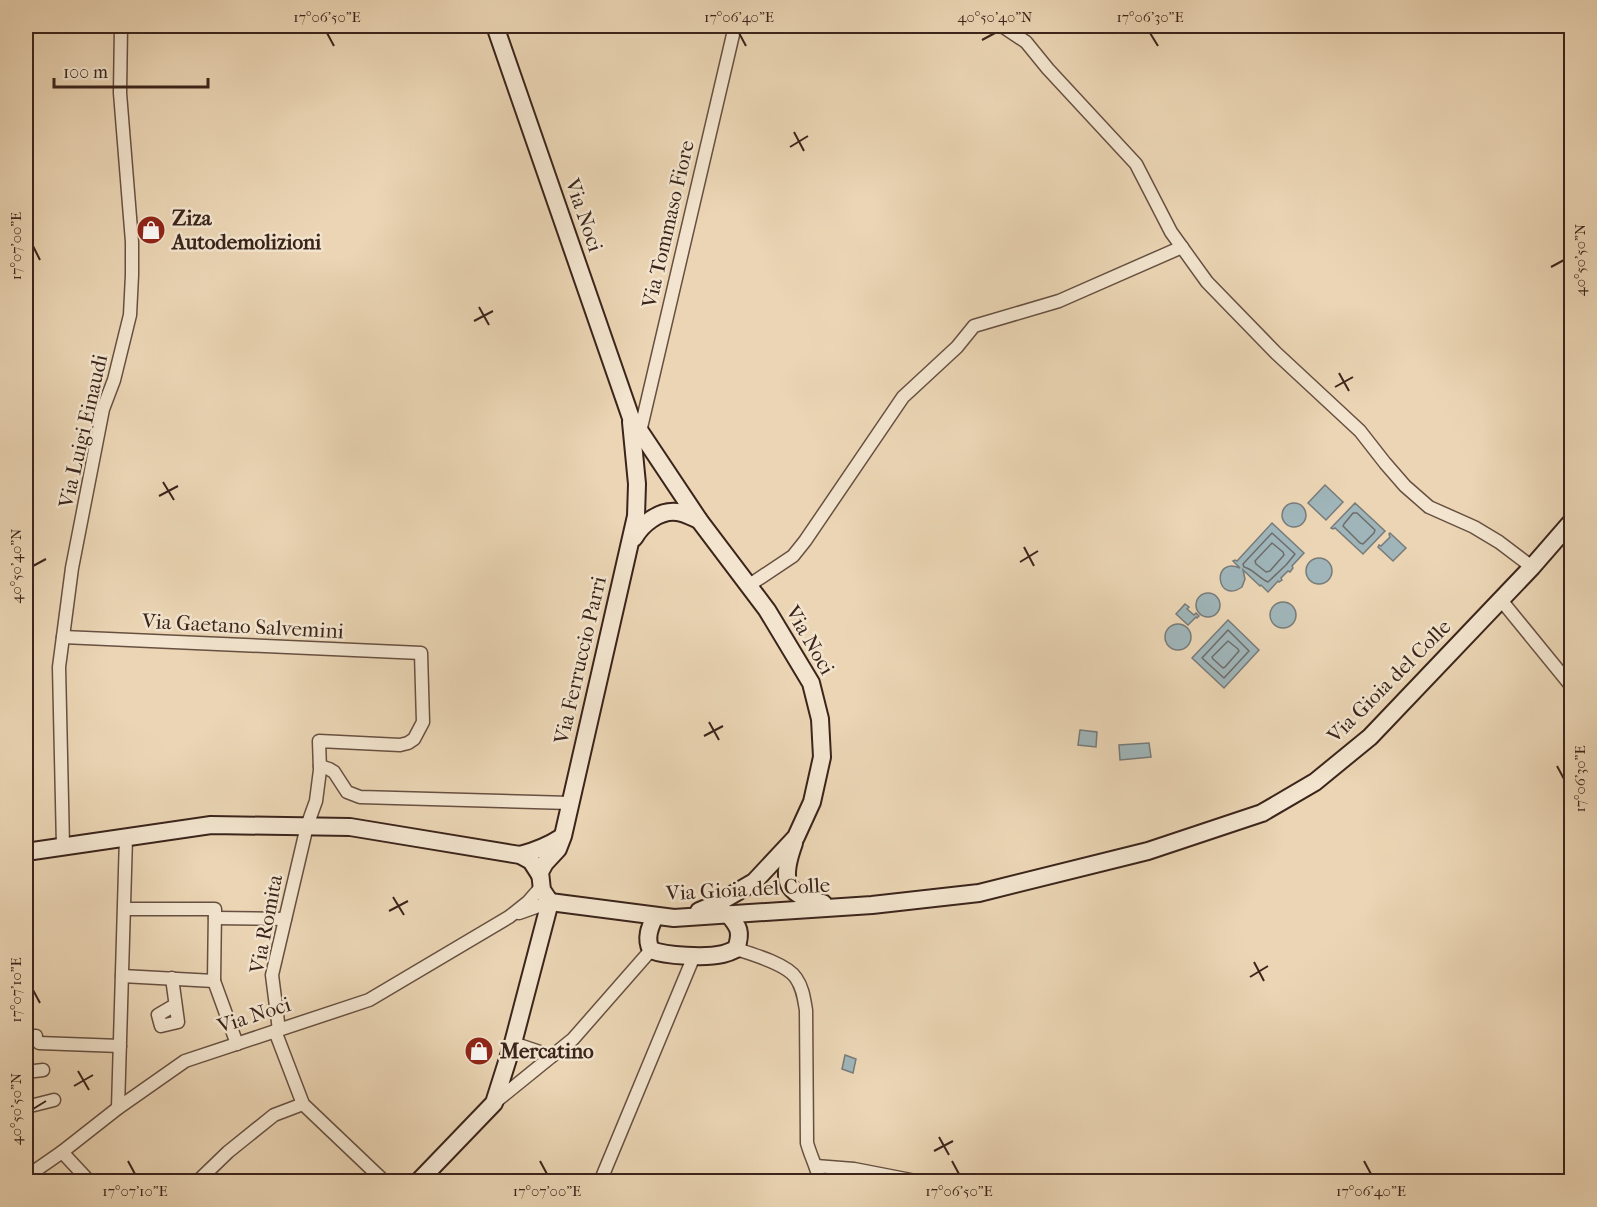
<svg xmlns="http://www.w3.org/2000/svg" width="1597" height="1207" font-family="'IM FELL French Canon',serif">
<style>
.water{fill:#9fb5b9;stroke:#777b7a;stroke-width:1.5}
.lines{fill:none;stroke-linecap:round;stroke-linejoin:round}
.shore{stroke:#6d6c6a;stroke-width:1.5}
.street-casing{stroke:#675041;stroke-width:15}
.secondary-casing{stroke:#3b241b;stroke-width:20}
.street{stroke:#f2e4ce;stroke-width:12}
.secondary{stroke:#f2e4ce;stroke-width:16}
.ticks{fill:none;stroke:#3b241b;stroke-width:2}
.labels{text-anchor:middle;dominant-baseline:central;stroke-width:5;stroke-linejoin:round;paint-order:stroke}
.street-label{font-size:21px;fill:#3b241b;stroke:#f2e4ce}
.poi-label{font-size:21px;font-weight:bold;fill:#3b241b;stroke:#f2e4ce;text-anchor:start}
.neatline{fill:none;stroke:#3b241b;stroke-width:2}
.ticks-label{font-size:15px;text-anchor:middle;fill:#3b241b}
</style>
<rect width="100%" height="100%" fill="#ebd5b4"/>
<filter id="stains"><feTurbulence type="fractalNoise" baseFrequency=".00333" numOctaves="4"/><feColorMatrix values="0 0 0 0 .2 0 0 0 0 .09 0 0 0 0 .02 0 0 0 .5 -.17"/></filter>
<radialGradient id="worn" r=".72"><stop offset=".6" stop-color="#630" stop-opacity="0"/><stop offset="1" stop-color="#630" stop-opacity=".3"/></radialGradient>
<g class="water">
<path d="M1325 485 1343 502 1326 520 1308 503Z"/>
<circle cx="1294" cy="515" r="12"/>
<path d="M1355 503 1385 531 1363 554 1335 528 1333 529 1331 528Z"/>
<path d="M1272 523 1304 553 1292 566 1293 568 1290 572 1288 571 1281 578 1282 580 1279 582 1278 581 1268 592 1261 585 1260 586 1243 570 1245 579 1242 587C1216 605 1211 556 1240 568L1233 561 1235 560 1237 561Z"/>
<path d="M1390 533 1406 548 1393 561 1378 547 1379 545 1381 546 1390 537 1389 534Z"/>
<circle cx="1319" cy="571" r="13"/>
<circle cx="1208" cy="605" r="12"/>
<circle cx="1283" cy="615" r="13"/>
<path d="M1185 604 1189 607 1187 609 1194 615 1196 613 1199 616 1197 618 1196 617 1188 625 1176 614Z"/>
<path d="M1228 620 1259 650 1224 688 1192 658Z"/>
<circle cx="1178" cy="637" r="13"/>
<path d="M1080 730 1097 732 1096 747 1078 745Z"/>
<path d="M1149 743 1151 757 1120 760 1119 745Z"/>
<path d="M845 1055 856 1059 853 1073 842 1069Z"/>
</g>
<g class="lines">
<g class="shore">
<path d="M1353 513H1357L1375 530 1374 533 1363 544 1360 543 1343 526 1344 524Z"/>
<path d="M1272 533 1295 554 1286 565 1268 582C1259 578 1253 569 1244 567L1243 564Z"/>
<path d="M1272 543 1283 552 1284 555 1270 571 1266 572 1256 564 1255 561Z"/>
<path d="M1228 630 1249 651 1224 678 1202 658Z"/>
<path d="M1228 641 1238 649 1239 651 1225 667 1223 668 1213 659 1212 657Z"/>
</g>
<g class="street-casing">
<g id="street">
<path d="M1002 26 1026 42 1048 69 1136 164 1171 232 1207 282 1276 353 1360 431 1385 463 1405 486 1429 507 1474 527 1499 542 1532 567"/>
<path d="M640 432 735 26"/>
<path d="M748 586 793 556 805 541 903 397 957 347 974 326 1059 301 1182 247"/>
<path d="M1501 600 1572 687"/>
<path d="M63 637 421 653 423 722 414 739 408 743 400 745 319 741 320 770 316 801 307 826 272 975 279 1030"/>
<path d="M320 766 329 769 334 772 347 792 360 797 570 803"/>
<path d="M63 846 59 667 72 568 103 409 114 380 130 315 132 275V242L120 93 121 26"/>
<path d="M125 909H215L214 981 237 1044"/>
<path d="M519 913 550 902"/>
<path d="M215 918 285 919"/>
<path d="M736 949C752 954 787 964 796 978 803 988 804 999 806 1010L807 1143C811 1157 817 1168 820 1182"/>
<path d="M122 976 214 981"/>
<path d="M172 978 178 1022 161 1026 158 1015 175 1005"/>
<path d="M275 1031 303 1104 385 1182"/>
<path d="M26 1037 36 1036"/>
<path d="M39 1043 120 1046"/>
<path d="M513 1043 552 1056"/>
<path d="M26 1072 43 1070"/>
<path d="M494 1103 573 1039 651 950"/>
<path d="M26 1107 54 1100"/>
<path d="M118 1108 126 837"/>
<path d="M62 1152 90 1182"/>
<path d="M816 1166 854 1169 921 1182"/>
<path d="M26 1177 62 1152 118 1108 185 1061 369 1000 509 917 528 902 542 886"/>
<path d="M197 1182 228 1152 274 1115 303 1104"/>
<path d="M600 1182 694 956"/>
</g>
</g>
<g class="secondary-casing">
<g id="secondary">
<path d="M495 26 631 418 699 520 767 610 811 683 820 719 822 757 812 802 796 837 754 882 718 903 699 911"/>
<path d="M634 538C642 524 659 510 677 512 685 513 692 517 699 520"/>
<path d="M794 843C781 879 783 895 823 903"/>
<path d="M26 852 211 825 350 827 520 855 531 861 540 875"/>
<path d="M520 855C536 851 548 846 562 837"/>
<path d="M550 902 674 918 872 905 979 893 1148 851 1262 813 1315 782 1370 737 1532 567 1572 521"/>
<path d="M550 902 542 890 540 872 545 863 558 849 563 836 636 516 637 484 631 422"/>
<path d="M655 916C650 927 645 938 651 950 666 956 706 958 723 954 727 953 732 951 736 949 742 932 739 927 728 914"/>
<path d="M418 1182 494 1103 513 1043 550 902"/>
</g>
</g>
<use href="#street" class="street"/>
<use href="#secondary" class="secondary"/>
</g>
<path class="ticks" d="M327 33 334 46M739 33 746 46M1150 33 1158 46M982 40 995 33M794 132 804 151M790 147 808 136M33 246 40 260M1551 267 1564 260M479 307 489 325M474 321 493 311M1339 373 1349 391M1335 387 1353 377M163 482 174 500M159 496 178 486M1024 547 1034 566M1020 562 1038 551M33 566 46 559M709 722 719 740M704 736 723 726M1557 766 1564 779M393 897 404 915M389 911 408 901M1254 962 1264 981M1250 977 1268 966M33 990 40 1003M78 1071 89 1090M74 1086 93 1075M33 1109 46 1101M939 1137 949 1155M934 1151 953 1141M128 1161 135 1174M540 1161 547 1174M952 1161 959 1174M1364 1161 1371 1174"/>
<defs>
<g id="shop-disc" transform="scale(1.5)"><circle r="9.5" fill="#8f2418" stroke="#f2e4ce"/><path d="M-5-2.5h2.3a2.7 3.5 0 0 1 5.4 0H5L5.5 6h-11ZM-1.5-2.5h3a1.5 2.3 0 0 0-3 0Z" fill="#fff"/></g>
</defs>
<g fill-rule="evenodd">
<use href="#shop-disc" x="151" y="230"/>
<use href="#shop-disc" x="479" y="1051"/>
</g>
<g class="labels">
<g class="street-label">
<text transform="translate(584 215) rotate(71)">Via Noci</text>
<text transform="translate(668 224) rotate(-77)">Via Tommaso Fiore</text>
<text transform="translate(83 431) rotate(-77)">Via Luigi Einaudi</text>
<text transform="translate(243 626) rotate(3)">Via Gaetano Salvemini</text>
<text transform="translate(810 640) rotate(60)">Via Noci</text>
<text transform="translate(580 660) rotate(-77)">Via Ferruccio Parri</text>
<text transform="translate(1389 681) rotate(-45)">Via Gioia del Colle</text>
<text transform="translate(748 889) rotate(-3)">Via Gioia del Colle</text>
<text transform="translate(266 924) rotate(-79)">Via Romita</text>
<text transform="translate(254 1015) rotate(-18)">Via Noci</text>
</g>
<g class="poi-label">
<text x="172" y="218">Ziza<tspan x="172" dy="24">Autodemolizioni</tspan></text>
<text x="500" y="1051">Mercatino</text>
</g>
</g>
<rect width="1597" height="1207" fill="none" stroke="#ebd5b4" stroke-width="66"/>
<path d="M54 78v9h154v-9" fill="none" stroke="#3b241b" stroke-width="3"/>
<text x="63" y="78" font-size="18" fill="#3b241b" stroke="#f2e4ce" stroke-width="4.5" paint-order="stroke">100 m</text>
<rect x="33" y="33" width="1531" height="1141" class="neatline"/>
<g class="ticks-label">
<text x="327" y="22">17°06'50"E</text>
<text x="739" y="22">17°06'40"E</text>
<text x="995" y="22">40°50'40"N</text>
<text x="1150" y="22">17°06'30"E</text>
<text transform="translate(16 246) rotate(-90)" y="5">17°07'00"E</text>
<text transform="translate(1580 260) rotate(-90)" y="5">40°50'50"N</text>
<text transform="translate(16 566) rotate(-90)" y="5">40°50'40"N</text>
<text transform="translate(1580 779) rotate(-90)" y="5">17°06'30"E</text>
<text transform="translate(16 990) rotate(-90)" y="5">17°07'10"E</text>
<text transform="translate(16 1109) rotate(-90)" y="5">40°50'50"N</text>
<text x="135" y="1196">17°07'10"E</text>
<text x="547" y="1196">17°07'00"E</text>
<text x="959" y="1196">17°06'50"E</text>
<text x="1371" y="1196">17°06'40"E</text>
</g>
<rect width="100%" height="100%" filter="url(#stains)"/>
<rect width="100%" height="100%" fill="url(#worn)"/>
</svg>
